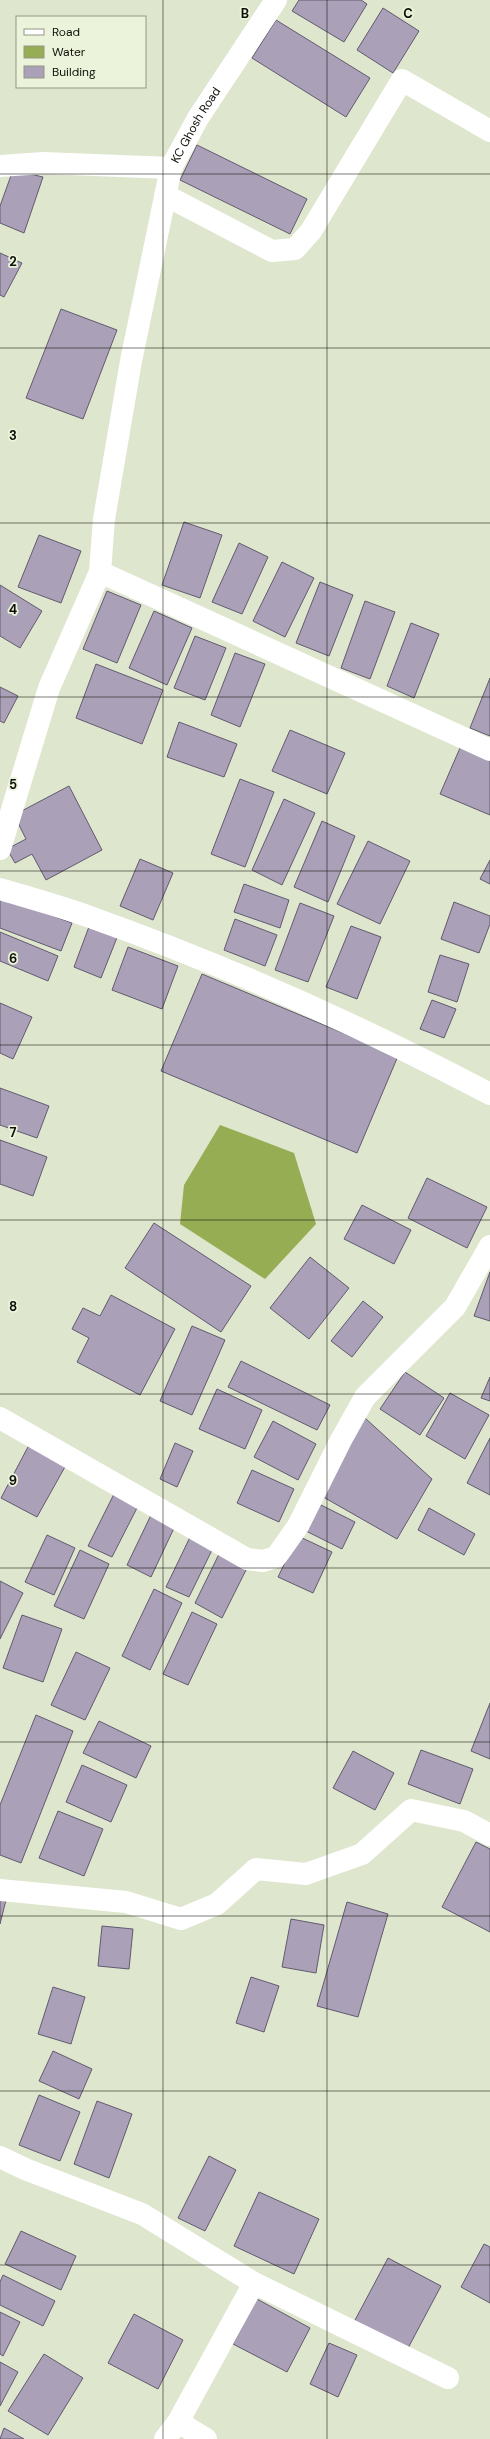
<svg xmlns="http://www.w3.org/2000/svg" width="490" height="2439" font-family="'DM Sans',sans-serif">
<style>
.water{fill:#96ad54}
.building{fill:#aaa1b8;stroke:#625a6f}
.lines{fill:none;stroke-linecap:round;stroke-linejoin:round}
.street{stroke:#fff;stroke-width:22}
.grid{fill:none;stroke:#0e1008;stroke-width:1;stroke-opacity:0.55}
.labels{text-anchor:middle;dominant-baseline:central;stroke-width:3.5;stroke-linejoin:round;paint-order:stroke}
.street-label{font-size:12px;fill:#0e1008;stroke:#ebf3da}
.grid-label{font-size:13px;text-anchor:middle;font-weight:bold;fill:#0e1008;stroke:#ebf3da;stroke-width:3.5;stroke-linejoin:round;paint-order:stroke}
</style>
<rect width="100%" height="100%" fill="#dee6cd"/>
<path class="water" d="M220 1125 294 1153 316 1224 265 1279 180 1224 184 1185Z"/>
<g class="building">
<path d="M299 0H361L367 4 344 42 292 11Z"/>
<path d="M383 8 419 31 393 73 357 50Z"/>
<path d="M276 20 370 78 346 117 252 58Z"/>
<path d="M197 145 307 199 290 234 180 180Z"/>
<path d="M13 170 43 177 24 233 0 223V206Z"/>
<path d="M0 253 22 263 4 297 0 295Z"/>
<path d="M61 309 117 330 83 419 26 398Z"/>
<path d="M184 522 222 535 200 598 162 585Z"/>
<path d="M39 535 81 551 61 603 18 587Z"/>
<path d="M239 543 268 557 242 614 212 602Z"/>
<path d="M282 562 314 578 285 637 253 621Z"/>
<path d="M320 582 353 595 329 656 296 643Z"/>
<path d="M0 585 42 611 20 648 0 636Z"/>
<path d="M107 591 141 605 117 663 83 649Z"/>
<path d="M365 601 395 612 370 679 341 668Z"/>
<path d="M154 611 192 628 167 685 129 668Z"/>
<path d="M411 623 439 634 414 698 387 686Z"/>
<path d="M195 636 226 648 205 700 174 688Z"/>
<path d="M235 653 265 664 240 727 211 715Z"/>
<path d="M96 664 163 690 142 744 76 718Z"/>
<path d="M490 678V736L470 728Z"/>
<path d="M0 687 18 696 4 723 0 721Z"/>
<path d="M179 722 237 744 224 777 167 757Z"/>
<path d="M290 730 345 753 327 794 272 771Z"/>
<path d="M460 748 490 761V815L440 794Z"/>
<path d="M240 779 274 792 245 867 211 854Z"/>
<path d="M69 786 102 850 46 880 32 854 15 863 7 849 26 839 14 815Z"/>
<path d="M284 799 315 813 282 885 252 870Z"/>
<path d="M322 821 355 836 328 902 294 887Z"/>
<path d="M368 841 410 861 380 924 337 904Z"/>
<path d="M140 859 173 873 153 920 120 906Z"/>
<path d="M490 860V884L480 879Z"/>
<path d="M244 884 289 900 280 928 234 912Z"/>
<path d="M0 896 72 923 61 951 0 928Z"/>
<path d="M454 902 490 916V924L479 953 441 939Z"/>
<path d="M300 903 334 916 308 982 275 970Z"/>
<path d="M235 919 277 935 265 966 224 950Z"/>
<path d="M90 924 118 935 101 978 74 967Z"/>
<path d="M351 926 381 937 357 999 326 987Z"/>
<path d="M0 932 58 956 48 981 0 961Z"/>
<path d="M128 947 178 966 162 1009 112 990Z"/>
<path d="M440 955 469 964 457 1002 428 992Z"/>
<path d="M202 974 398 1056 357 1153 161 1071Z"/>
<path d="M432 1000 456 1009 444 1038 420 1029Z"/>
<path d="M0 1003 32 1017 13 1059 0 1053Z"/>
<path d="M0 1088 49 1106 37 1138 0 1125Z"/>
<path d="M0 1140 47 1157 33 1196 0 1184Z"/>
<path d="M427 1178 487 1207 467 1248 408 1218Z"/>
<path d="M362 1205 411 1230 394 1264 344 1239Z"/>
<path d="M154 1223 251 1286 221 1332 125 1268Z"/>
<path d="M310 1257 349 1288 309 1339 270 1308Z"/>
<path d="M490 1272V1321L474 1316Z"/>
<path d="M111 1295 175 1329 140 1395 77 1362 89 1338 72 1329 83 1308 100 1316Z"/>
<path d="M363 1301 383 1317 352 1357 331 1341Z"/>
<path d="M192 1326 225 1340 192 1415 160 1401Z"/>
<path d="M241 1361 330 1405 317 1430 228 1387Z"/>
<path d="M405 1372 444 1398 420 1435 380 1409Z"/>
<path d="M490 1377V1401L481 1398Z"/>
<path d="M217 1389 262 1410 245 1449 199 1429Z"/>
<path d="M450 1393 489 1415 465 1459 426 1436Z"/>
<path d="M365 1418 432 1479 397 1539 318 1494Z"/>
<path d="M273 1421 316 1444 298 1480 254 1457Z"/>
<path d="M490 1438V1495L467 1483Z"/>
<path d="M175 1443 193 1451 177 1487 160 1479Z"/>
<path d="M29 1445 66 1465 37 1517 1 1498Z"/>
<path d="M252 1470 294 1489 279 1522 237 1503Z"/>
<path d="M115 1492 139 1504 112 1557 88 1546Z"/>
<path d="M317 1503 355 1522 342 1549 304 1530Z"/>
<path d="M429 1508 475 1534 464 1555 418 1530Z"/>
<path d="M151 1515 175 1526 151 1577 127 1565Z"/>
<path d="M192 1533 215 1544 189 1597 166 1587Z"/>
<path d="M47 1535 75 1548 54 1595 25 1582Z"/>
<path d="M298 1536 332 1552 313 1593 278 1577Z"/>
<path d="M80 1550 109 1564 84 1619 54 1606Z"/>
<path d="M221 1550 249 1564 222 1618 195 1603Z"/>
<path d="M0 1581 23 1593 0 1639Z"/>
<path d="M154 1589 182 1603 150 1670 122 1656Z"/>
<path d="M192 1612 217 1624 188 1685 163 1674Z"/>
<path d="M22 1615 62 1629 43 1682 3 1668Z"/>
<path d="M76 1652 110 1668 85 1720 51 1705Z"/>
<path d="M490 1703V1759L471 1751Z"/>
<path d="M36 1715 73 1731 21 1863 0 1855V1805Z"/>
<path d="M99 1721 151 1746 136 1778 83 1753Z"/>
<path d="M421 1750 473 1769 460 1804 408 1784Z"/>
<path d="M353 1751 394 1773 375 1810 333 1788Z"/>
<path d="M82 1765 127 1785 111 1822 66 1802Z"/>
<path d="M58 1811 103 1829 84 1876 39 1858Z"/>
<path d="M476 1842 490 1849V1932L442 1907Z"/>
<path d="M0 1898 6 1900 0 1924Z"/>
<path d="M347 1902 388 1914 358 2017 317 2006Z"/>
<path d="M291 1919 324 1925 316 1973 282 1967Z"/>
<path d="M102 1926 133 1929 129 1969 98 1966Z"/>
<path d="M251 1977 279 1986 264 2032 236 2023Z"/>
<path d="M53 1987 85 1997 71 2044 38 2034Z"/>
<path d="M53 2051 92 2069 79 2099 39 2081Z"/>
<path d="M39 2095 80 2112 60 2161 19 2145Z"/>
<path d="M97 2101 132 2114 109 2178 74 2164Z"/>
<path d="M209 2156 236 2170 205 2231 178 2218Z"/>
<path d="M259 2192 319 2219 294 2274 234 2246Z"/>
<path d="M21 2231 76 2256 61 2290 5 2264Z"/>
<path d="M484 2244 490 2247V2303L461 2287Z"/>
<path d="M388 2258 441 2286 407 2350 354 2322Z"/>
<path d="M3 2275 55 2301 43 2326 0 2305V2282Z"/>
<path d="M257 2299 310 2328 287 2372 233 2344Z"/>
<path d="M0 2312 20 2322 3 2356 0 2354Z"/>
<path d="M134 2314 183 2340 158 2389 108 2363Z"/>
<path d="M329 2343 357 2355 338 2397 310 2384Z"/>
<path d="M44 2354 83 2378 48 2435 8 2411Z"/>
<path d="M0 2362 18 2372 0 2406Z"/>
<path d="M4 2428 24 2439H0Z"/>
</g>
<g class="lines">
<g class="street">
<path d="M0 166 43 163 171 168"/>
<path d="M165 195 272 251 295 249 311 231 402 80 490 131"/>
<path d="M100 572 490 750"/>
<path id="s1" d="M0 849 49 688 100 572 104 519 131 361 171 168 198 118 276 0"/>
<path d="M0 889C30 898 60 906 90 917 225 965 363 1027 490 1094"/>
<path d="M0 1418 247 1559 263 1561 276 1557 298 1526 341 1440 365 1397 455 1307 490 1246"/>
<path d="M0 1890 126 1902 181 1919 217 1904 256 1869 306 1874 362 1854 411 1810 464 1821 490 1835"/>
<path d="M0 2157 25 2169 142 2214 254 2283 178 2422 165 2439"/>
<path d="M254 2283 448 2378"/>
<path d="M178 2422 206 2439"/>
</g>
</g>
<path class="grid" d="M163 0V2439M327 0V2439M0 174H490M0 348H490M0 523H490M0 697H490M0 871H490M0 1045H490M0 1220H490M0 1394H490M0 1568H490M0 1742H490M0 1916H490M0 2091H490M0 2265H490"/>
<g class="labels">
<g class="street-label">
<text stroke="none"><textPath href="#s1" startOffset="755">KC Ghosh Road</textPath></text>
</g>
</g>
<g class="grid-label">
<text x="245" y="18">B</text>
<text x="408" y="18">C</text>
<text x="13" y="266">2</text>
<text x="13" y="440">3</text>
<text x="13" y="614">4</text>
<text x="13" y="789">5</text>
<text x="13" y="963">6</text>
<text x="13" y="1137">7</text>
<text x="13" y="1311">8</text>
<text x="13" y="1485">9</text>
</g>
<rect x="16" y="16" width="130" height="72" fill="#ebf3da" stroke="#939886"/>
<rect x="24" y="29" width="20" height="6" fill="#ffffff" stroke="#939886"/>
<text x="52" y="36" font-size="12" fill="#0e1008">Road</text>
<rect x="24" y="46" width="20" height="12" fill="#96ad54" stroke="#939886"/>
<text x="52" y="56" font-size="12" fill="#0e1008">Water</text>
<rect x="24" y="66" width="20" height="12" fill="#aaa1b8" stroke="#939886"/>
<text x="52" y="76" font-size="12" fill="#0e1008">Building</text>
</svg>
